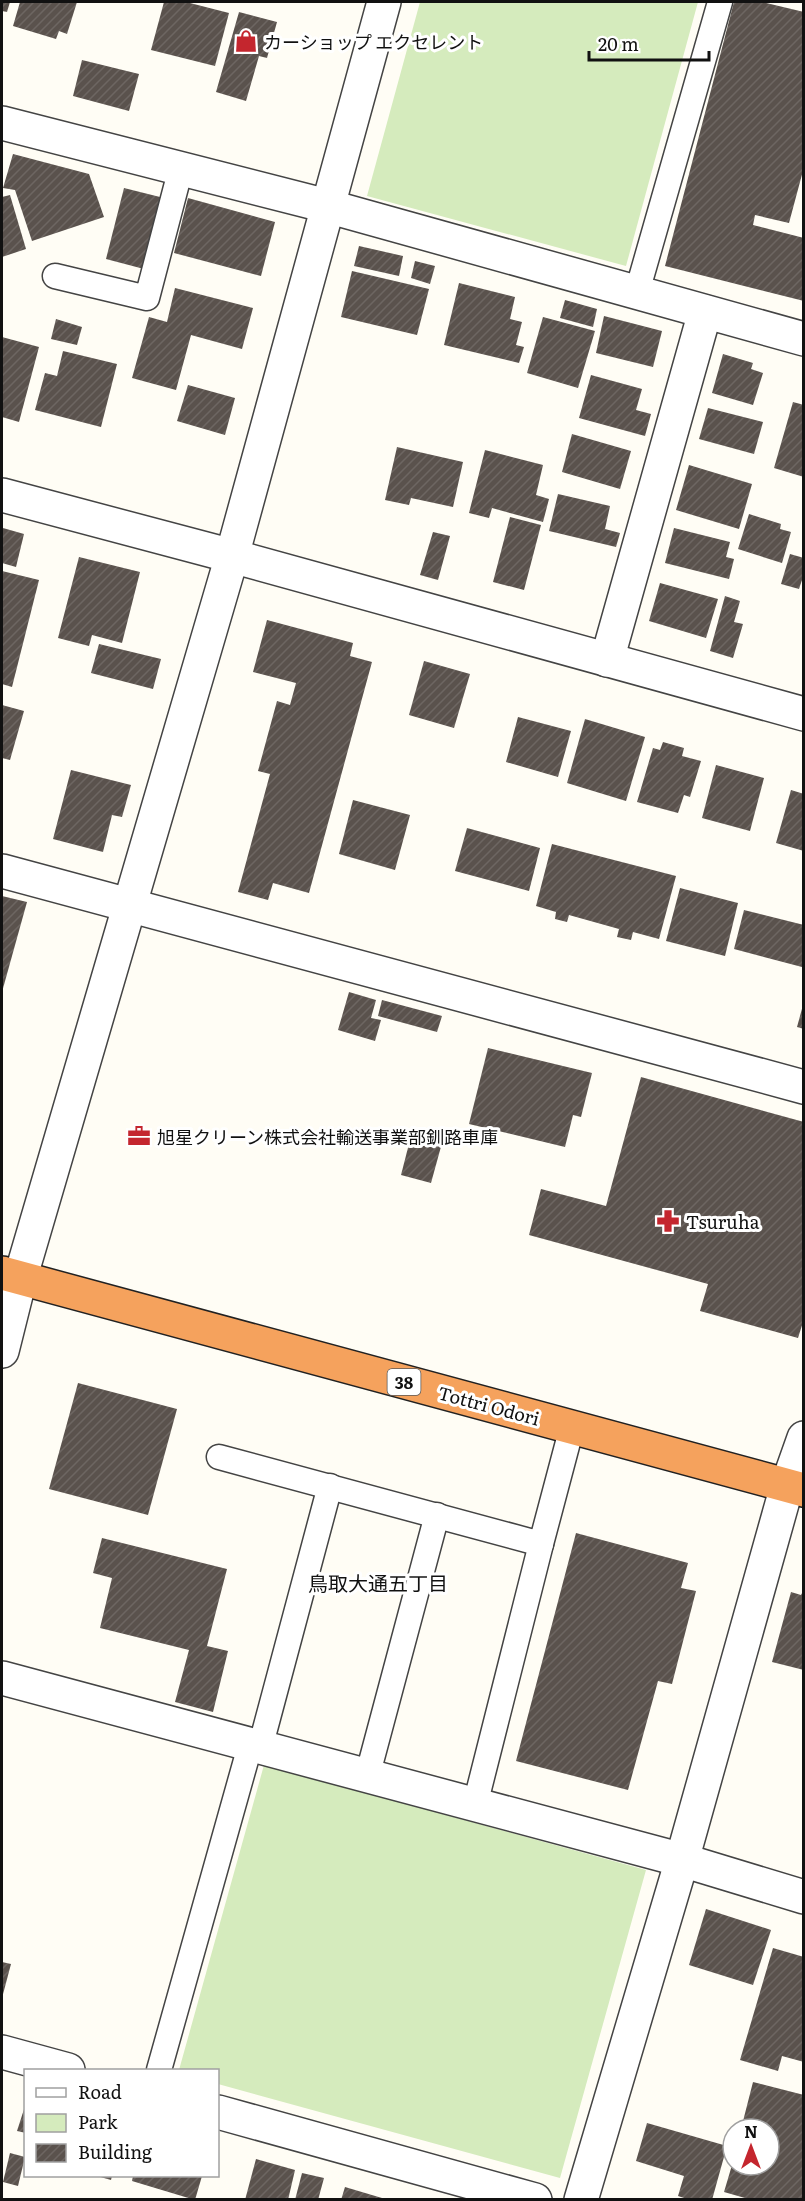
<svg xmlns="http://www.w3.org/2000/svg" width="805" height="2201" font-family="Literata,'Noto Sans JP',serif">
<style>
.park{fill:#d5ebbd}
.building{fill:url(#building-hatch)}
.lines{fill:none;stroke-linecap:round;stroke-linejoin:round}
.lane-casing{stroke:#444;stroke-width:27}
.street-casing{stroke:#444;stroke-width:36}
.highway-casing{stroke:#222;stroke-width:36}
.lane{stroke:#fff;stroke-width:24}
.street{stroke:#fff;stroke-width:33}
.highway{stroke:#f5a25d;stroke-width:33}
.labels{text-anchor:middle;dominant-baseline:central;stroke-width:6;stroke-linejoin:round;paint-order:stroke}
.shield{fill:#fff;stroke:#585858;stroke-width:1.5}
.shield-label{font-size:16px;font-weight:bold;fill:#111}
.poi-label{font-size:18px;fill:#111;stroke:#fff;text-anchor:start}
.street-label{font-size:18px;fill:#111;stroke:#fff}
.neighbourhood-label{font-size:20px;fill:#111;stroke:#fff}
</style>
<defs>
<pattern id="building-hatch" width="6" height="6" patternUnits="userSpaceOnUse" patternTransform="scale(1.5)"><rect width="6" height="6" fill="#5a524d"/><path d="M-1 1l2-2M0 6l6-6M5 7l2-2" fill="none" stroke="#6d6662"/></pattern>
</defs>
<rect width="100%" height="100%" fill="#fffdf5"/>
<g class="park">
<path d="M420 2H698L626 266 367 196Z"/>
<path d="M264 1765 646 1870 560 2178 218 2084V2070H179Z"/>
</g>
<g class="building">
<path d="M2 2H10L7 12 2 11Z"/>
<path d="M20 2H77L67 34 59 31 56 39 13 26Z"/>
<path d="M164 2H186L229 13 215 66 151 50Z"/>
<path d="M734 2H762L804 12V167L789 223 755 215 753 225 804 238V301L665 266Z"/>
<path d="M239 12 277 22 267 58 259 56 246 101 216 92Z"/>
<path d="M82 60 139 74 129 111 73 96Z"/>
<path d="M13 154 89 174 104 217 32 241 15 190 3 188Z"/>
<path d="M124 188 164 198 144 269 106 259Z"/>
<path d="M10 195 26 249 2 257V197Z"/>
<path d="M188 198 275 222 261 276 174 253Z"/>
<path d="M359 246 403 256 399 276 354 266Z"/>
<path d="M415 261 435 266 430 284 411 278Z"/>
<path d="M352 271 429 289 417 335 341 317Z"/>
<path d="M459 283 515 297 510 319 522 322 516 345 524 347 519 363 444 345Z"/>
<path d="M175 288 253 308 242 349 191 335 176 390 132 378 149 317 167 322Z"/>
<path d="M565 300 597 309 593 327 560 318Z"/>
<path d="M604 316 662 331 653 367 596 353Z"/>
<path d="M543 317 595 331 578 388 527 373Z"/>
<path d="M56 319 82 327 77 345 51 339Z"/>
<path d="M2 337 39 347 19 422 2 417Z"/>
<path d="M63 351 117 364 101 427 35 410 45 373 57 376Z"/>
<path d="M723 354 753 363 751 369 763 373 753 405 712 393Z"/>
<path d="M591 375 642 389 636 410 651 414 645 436 579 418Z"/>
<path d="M188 385 235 398 225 435 177 421Z"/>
<path d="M793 402 804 405V477L774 468Z"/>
<path d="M708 408 763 422 754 454 699 439Z"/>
<path d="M572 434 631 451 620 489 562 472Z"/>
<path d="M397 447 463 462 453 507 411 498 409 505 385 500Z"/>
<path d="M485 450 543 465 536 495 549 499 543 522 492 508 489 518 469 513Z"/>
<path d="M689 465 752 484 739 529 676 510Z"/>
<path d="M558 494 610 506 605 529 620 533 616 547 549 531Z"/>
<path d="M749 514 781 524 780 529 791 532 782 563 738 549Z"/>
<path d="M510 517 541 525 524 590 493 582Z"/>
<path d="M3 528 24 534 16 567 2 563Z"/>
<path d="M674 528 730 542 726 557 734 559 729 579 665 563Z"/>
<path d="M433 532 450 536 438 580 420 575Z"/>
<path d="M790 554 804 558V574L799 589 781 584Z"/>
<path d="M79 557 140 572 122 643 92 635 89 646 58 638Z"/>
<path d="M2 571 39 580 12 687 2 684Z"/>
<path d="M660 583 718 599 706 638 649 621Z"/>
<path d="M725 596 740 601 734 622 743 624 733 658 710 651Z"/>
<path d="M267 620 353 643 350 656 372 662 309 893 273 883 268 900 238 892 270 774 258 771 277 701 290 705 296 683 253 672Z"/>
<path d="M99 644 161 659 153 689 91 673Z"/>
<path d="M424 661 470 674 454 728 409 715Z"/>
<path d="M2 705 24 711 10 760 2 758Z"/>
<path d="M518 717 571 731 558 777 506 762Z"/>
<path d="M585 719 645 737 626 801 567 783Z"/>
<path d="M663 742 684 748 682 756 701 761 690 797 684 795 678 813 637 802 653 748 660 750Z"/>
<path d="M716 765 764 778 750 831 702 818Z"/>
<path d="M71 770 131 785 122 817 112 815 103 852 53 839Z"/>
<path d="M791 790 804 794V851L776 843Z"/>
<path d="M353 800 410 815 395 870 339 854Z"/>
<path d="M467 828 540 848 529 891 455 871Z"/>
<path d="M552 844 676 876 659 939 633 932 631 940 617 937 619 929 569 915 567 922 555 919 556 912 536 906Z"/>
<path d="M680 888 738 903 725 956 666 941Z"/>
<path d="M2 896 27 902 2 992Z"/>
<path d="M744 910 804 925 802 967 734 949Z"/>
<path d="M349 992 376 1000 371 1018 381 1020 375 1041 338 1030Z"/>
<path d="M382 1000 442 1016 437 1032 378 1016Z"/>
<path d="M803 1005H804V1029L797 1027Z"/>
<path d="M488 1048 592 1073 581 1117 573 1115 565 1147 469 1124Z"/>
<path d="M641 1077 804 1122V1319L798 1338 700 1311 708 1284 529 1235 541 1189 606 1206Z"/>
<path d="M411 1136 442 1143 431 1183 401 1175Z"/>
<path d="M78 1383 177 1409 148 1515 49 1489Z"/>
<path d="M576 1533 688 1563 681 1588 696 1591 672 1684 658 1681 628 1790 516 1761Z"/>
<path d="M102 1538 227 1569 207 1646 228 1651 213 1712 175 1702 189 1650 100 1628 112 1578 93 1573Z"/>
<path d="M804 1589V1670L772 1662 791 1592 801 1595Z"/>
<path d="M706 1909 771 1930 753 1985 689 1965Z"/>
<path d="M773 1948 804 1957V2062L782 2056 778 2071 740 2060Z"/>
<path d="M2 1962 11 1964 2 1998Z"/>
<path d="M753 2082 804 2095V2200H752L724 2192 732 2165H769V2129H741Z"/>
<path d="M26 2103V2133L17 2131Z"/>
<path d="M647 2123 727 2146 712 2200H690L678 2196 684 2176 636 2161Z"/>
<path d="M10 2153 25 2157 18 2186 3 2182Z"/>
<path d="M256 2159 295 2170 288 2200H245Z"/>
<path d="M302 2173 324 2178 318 2200H295Z"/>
<path d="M97 2176H112L111 2180Z"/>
<path d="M133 2176H202L195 2200 132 2181Z"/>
<path d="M345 2187 382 2198 381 2200H341Z"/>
</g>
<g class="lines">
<g class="lane-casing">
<g id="lane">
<path d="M55 276 147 298 181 168"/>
<path d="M637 292 720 2"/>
<path d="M219 1457 541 1544 572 1427"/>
<path d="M260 1748 330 1486"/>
<path d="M367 1777 437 1515"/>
<path d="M475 1805 541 1544"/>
<path d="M159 2070 250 1746"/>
</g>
</g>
<g class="street-casing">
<g id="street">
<path d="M2 123 327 206 804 339"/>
<path d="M2 495 232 556 804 714"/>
<path d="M607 660 705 312"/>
<path d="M2 871 804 1087"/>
<path d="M2 1351 20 1279 232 556 384 2"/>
<path d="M2 1678 682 1860 804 1897"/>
<path d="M2 2052 68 2070"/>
<path d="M218 2112 535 2200"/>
<path d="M581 2200 682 1860 787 1486 804 1438"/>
</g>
</g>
<g class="highway-casing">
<path id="highway" d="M2 1273 804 1490"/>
</g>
<use href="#lane" class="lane"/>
<use href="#street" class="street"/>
<use href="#highway" class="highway"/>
</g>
<defs>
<g id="shop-bare" transform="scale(1.8)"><path d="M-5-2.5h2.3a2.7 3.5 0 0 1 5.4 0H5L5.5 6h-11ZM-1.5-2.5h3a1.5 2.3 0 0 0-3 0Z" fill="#c4262e" stroke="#fff" stroke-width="2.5" paint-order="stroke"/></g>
<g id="office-bare" transform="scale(1.8)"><path d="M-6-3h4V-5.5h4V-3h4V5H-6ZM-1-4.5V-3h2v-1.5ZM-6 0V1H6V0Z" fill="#c4262e" stroke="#fff" stroke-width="2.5" paint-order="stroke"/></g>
<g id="pharmacy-bare" transform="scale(1.8)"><path d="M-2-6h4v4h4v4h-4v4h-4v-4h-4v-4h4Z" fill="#c4262e" stroke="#fff" stroke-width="2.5" paint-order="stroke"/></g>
</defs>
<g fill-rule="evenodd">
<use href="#shop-bare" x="246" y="41"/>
<use href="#office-bare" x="139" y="1136"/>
<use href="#pharmacy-bare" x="668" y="1221"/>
</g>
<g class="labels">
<rect class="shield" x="387.5" y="1369" width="33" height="26" rx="4.5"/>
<g class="shield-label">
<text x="404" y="1382">38</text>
</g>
<g class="poi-label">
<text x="264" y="41">カーショップ エクセレント</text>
<text x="157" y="1136">旭星クリーン株式会社輸送事業部釧路車庫</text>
<text x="686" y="1221">Tsuruha</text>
</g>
<g class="street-label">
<text transform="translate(489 1405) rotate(15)">Tottri Odori</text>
</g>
<g class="neighbourhood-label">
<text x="378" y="1582">鳥取大通五丁目</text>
</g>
</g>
<rect width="805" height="2201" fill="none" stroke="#111111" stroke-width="6"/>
<rect x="24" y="2069" width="195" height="108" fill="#ffffff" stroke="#a0a0a0" stroke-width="1.5"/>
<rect x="36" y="2088" width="30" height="9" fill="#ffffff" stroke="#a0a0a0" stroke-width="1.5"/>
<text x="78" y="2099" font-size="18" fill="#111111">Road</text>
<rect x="36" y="2114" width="30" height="18" fill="#d5ebbd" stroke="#a0a0a0" stroke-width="1.5"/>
<text x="78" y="2129" font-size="18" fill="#111111">Park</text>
<rect x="36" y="2144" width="30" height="18" fill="url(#building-hatch)" stroke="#a0a0a0" stroke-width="1.5"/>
<text x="78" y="2159" font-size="18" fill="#111111">Building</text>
<g transform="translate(751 2147)"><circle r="28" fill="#ffffff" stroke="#a0a0a0" stroke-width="1.5"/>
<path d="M0-4.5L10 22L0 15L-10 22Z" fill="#c4262e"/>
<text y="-9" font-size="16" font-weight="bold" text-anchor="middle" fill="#111111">N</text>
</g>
<path d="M589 51v9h120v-9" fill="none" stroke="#111111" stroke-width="3"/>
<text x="598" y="51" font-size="18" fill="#111111" stroke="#ffffff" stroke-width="4.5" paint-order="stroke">20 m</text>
</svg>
